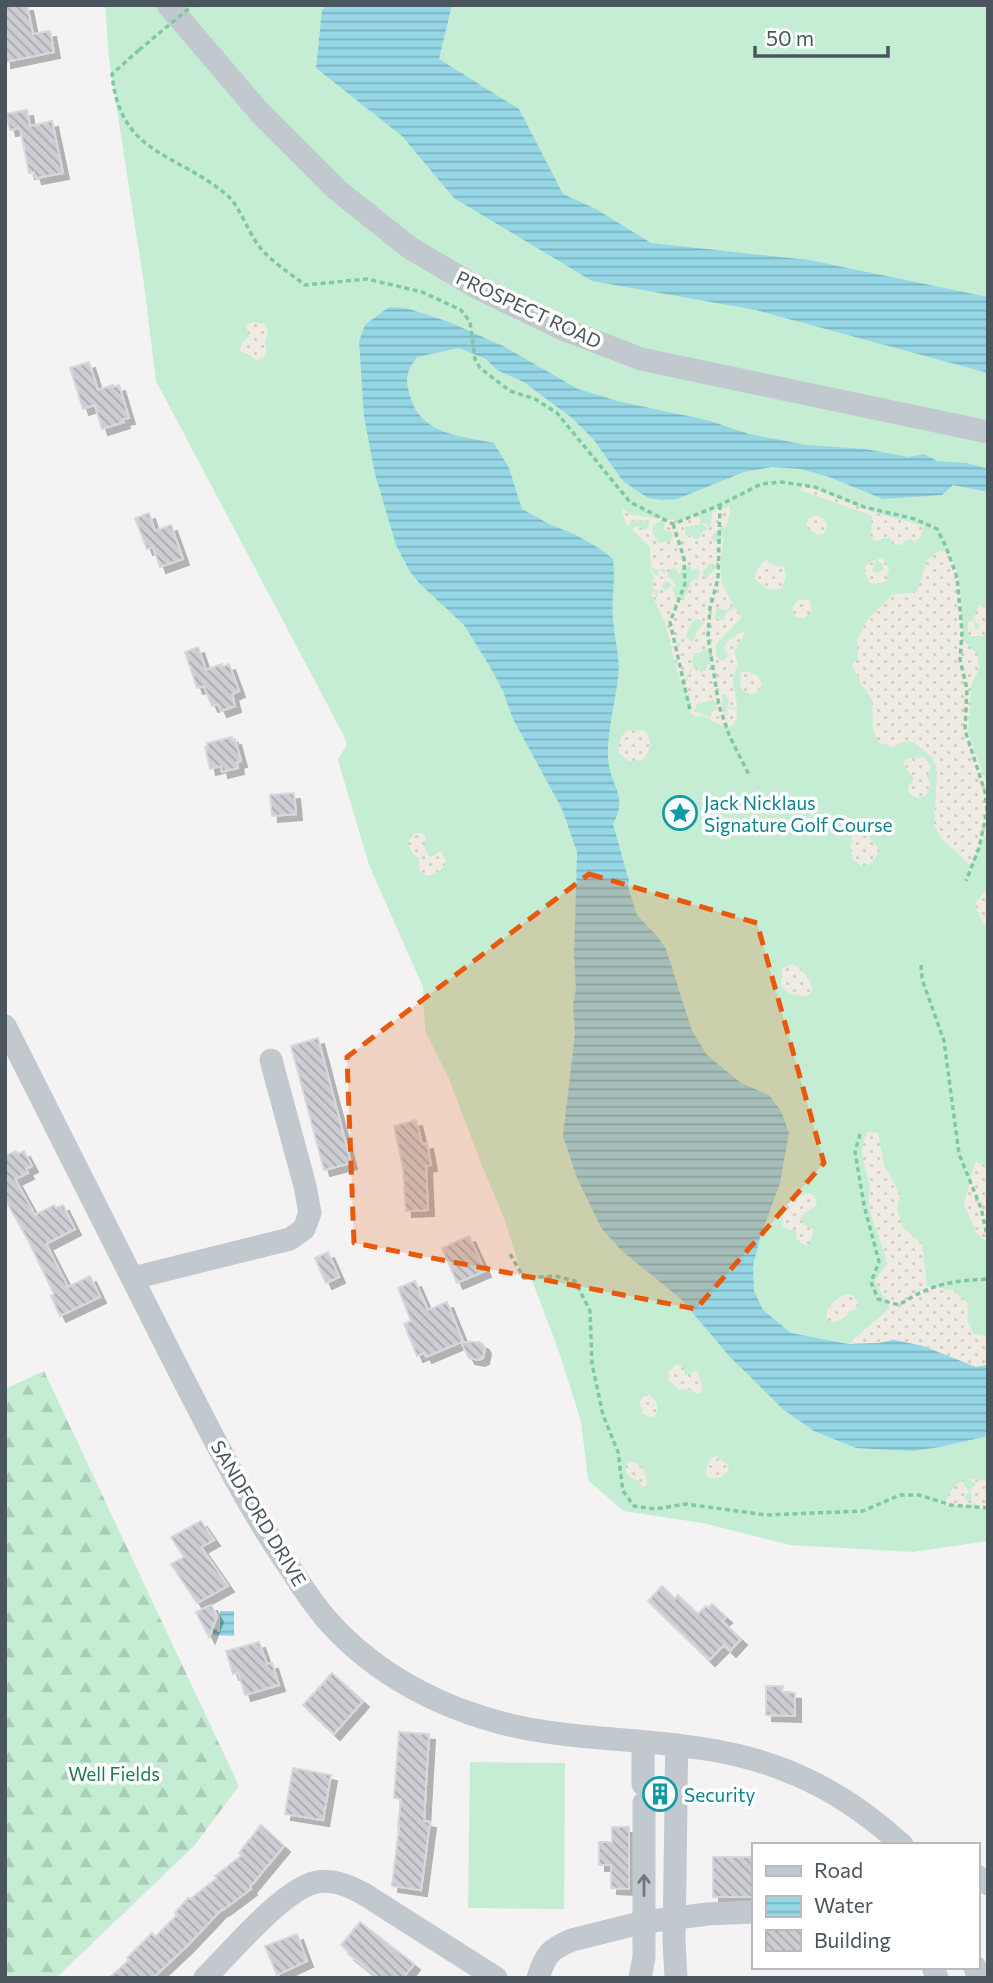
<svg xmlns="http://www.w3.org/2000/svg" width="993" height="1983" font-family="Commissioner,sans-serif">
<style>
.grass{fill:#c5edd4}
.forest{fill:url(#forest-firs)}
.sand{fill:url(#sand-dots);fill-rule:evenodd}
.water{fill:url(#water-rules)}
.building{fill:url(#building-back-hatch);stroke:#d6d8dc;stroke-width:2;filter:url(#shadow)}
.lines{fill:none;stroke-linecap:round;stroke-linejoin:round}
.path{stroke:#80c8a3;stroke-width:3.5;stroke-dasharray:5 3.5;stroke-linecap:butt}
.minor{stroke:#c1c9cf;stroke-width:23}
.path-bridge{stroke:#80c8a3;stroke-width:3.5;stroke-dasharray:5 3.5;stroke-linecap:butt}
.oneway{stroke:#6e7880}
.marked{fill:#e8590c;fill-opacity:0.2;stroke:#e8590c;stroke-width:5;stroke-dasharray:14 9;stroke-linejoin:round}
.labels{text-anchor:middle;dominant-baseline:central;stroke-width:7;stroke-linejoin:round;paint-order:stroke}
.street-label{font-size:19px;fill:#4b555e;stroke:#fff}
.culture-label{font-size:19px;fill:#0d838f;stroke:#fff;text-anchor:start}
.park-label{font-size:19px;fill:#207b4c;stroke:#fff}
</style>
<defs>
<pattern id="forest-firs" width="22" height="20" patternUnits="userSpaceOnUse" patternTransform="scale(1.75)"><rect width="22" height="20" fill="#c5edd4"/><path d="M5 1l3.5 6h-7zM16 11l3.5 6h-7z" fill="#abcdb8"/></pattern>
<pattern id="sand-dots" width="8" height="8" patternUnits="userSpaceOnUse" patternTransform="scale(1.75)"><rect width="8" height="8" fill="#f0ebe2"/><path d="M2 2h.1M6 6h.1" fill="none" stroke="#cfccc4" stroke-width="1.8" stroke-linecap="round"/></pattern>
<pattern id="water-rules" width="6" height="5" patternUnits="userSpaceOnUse" patternTransform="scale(1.75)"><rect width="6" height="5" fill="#96d7e6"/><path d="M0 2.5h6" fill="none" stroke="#7cb1be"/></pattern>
<pattern id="building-back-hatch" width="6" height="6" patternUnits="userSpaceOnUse" patternTransform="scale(1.75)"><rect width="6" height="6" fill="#ccced4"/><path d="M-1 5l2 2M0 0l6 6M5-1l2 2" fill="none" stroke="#a8aaaf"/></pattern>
<filter id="shadow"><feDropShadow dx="6" dy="6" stdDeviation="0" flood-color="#0004"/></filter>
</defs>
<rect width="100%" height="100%" fill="#f4f2f2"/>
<g class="grass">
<path d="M105 5H988V1541L913 1552 790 1545 703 1523 623 1511 588 1480 581 1421 558 1349 530 1275H522L505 1221 481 1163 449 1079 425 1031 423 987 369 865 338 760 347 744 344 736 156 381 144 284 109 58Z"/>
<path d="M470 1762 565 1763 564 1909 468 1908Z"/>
</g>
<path class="forest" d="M44 1371 239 1786 194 1846 56 1978H5V1389Z"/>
<g class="sand">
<path d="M252 322 264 324 268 331 265 343 267 354 257 361 247 353 242 354 240 351 241 343 249 337 246 325Z"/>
<path d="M803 485 879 514 924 526 920 538 915 543 911 539 904 541 902 545 892 544 891 538H884L876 542 871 537 872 516 800 490Z"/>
<path d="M732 506 726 527 722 525 711 538 718 544 724 536 720 564 715 565 712 562 702 572 706 578C712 574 714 568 720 565L722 584 734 605 726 610 717 608 714 619 724 620 726 613 735 607 741 618 716 644V654L720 660 724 661 728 656 724 648 730 638 736 637 737 634 745 631C744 638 738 644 734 651L738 664C727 688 737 687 737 708L726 707 730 701 726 696 722 695V705L725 715H727L728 711 726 708 737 710V717L733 725 726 728 711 720V719L701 715 696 717 689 712 692 708 687 696 692 693 687 695 684 687 693 667H697L696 673 698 669 702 674V671H705L708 664H710L708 650 704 649 700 653 694 654 692 660 693 665 682 686 671 648 679 647 681 643 677 642 678 644 671 647 665 622 652 595 654 590 657 599 659 590 652 589 654 577 650 569 653 570 656 577 659 575 658 571 661 570 664 574 666 572 663 568 658 570 651 567 650 547 632 529 637 526 645 530 649 527V521L639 520 630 522V526L626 524 621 507 631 515 663 519 654 525 653 534 659 543 670 541 673 537 672 532 662 530 665 527 664 520H683L692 515 699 516 701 521 699 522 701 524 685 527V537L688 535 698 540 703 531 709 530 702 524 704 522 700 514 705 524 710 528 713 510ZM688 565 691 567 692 571 696 568 700 572 698 579 691 580 694 582H690L691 588 689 587 683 599H675L673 589 671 586 666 590 661 587 666 580 674 588 676 587 673 580 667 577 670 570 674 567 680 575 682 566 686 568ZM697 619 704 623 697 631 694 641H690L686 637 684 640 692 622ZM714 700 716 704V710L712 712 711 718 696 711V704Z"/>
<path d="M816 515 823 518 827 525 824 533 819 535 808 529 806 525 809 518Z"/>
<path d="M939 551 950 553 959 576 963 640 977 654 979 669 971 686 968 732 988 787V829L970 865 942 839 934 825 937 772 933 758 913 742 906 741 892 747 878 742 873 728 872 699 861 684 852 664 858 659 857 640 867 620 892 595 917 592 927 560Z"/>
<path d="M880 558 884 560 889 569 886 581 879 584 870 583C865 572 860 563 876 560L872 570 875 573 883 570V565L877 560Z"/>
<path d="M766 560 773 565 784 567 786 576 782 588C770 593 764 587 755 579 756 571 759 565 766 560Z"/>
<path d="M808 599 811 603V612L803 619 796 617 792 608 797 601Z"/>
<path d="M980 604 988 608V633L984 636H970L968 633V622L972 619 975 624V629H978L980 626 973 618Z"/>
<path d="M746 671 758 676 762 684 758 692C750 696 745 693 740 686L741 673Z"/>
<path d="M644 730C653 741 651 749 643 760L629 761 618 752 621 737 627 731Z"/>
<path d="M924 757 931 767 927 776 931 787 925 796 918 798 909 794 908 788 914 778 903 765 906 759Z"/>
<path d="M416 833H422L426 837 424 846 429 856H434L438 852H442L446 862C444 870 435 873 428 876L419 871V859C409 850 403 842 416 833Z"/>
<path d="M853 835H867L880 850 871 863 862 866 853 860 850 848Z"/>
<path d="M988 887V926L982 923 975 904Z"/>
<path d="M792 964C802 968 813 981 812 992L808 996C788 995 776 991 783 968Z"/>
<path d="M868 1132 878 1133 884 1165 900 1194 897 1209 902 1226 922 1244 927 1286 953 1290 969 1304 967 1320 974 1334 988 1335V1365L976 1367 923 1346 894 1340 879 1343 848 1344 890 1308 875 1281 887 1263C883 1245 875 1229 870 1211 868 1203 870 1193 869 1184 866 1162 856 1153 868 1132Z"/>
<path d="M975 1162 982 1164 988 1168V1242L976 1233 964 1204Z"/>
<path d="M809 1193 815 1197 817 1204C812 1210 805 1211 801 1218L804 1224 814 1230 809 1244C803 1247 800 1242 796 1237L797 1232 794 1229 789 1230 782 1226 785 1206 800 1195Z"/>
<path d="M846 1294 853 1296 858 1301 857 1308C847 1313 843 1323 830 1322 820 1310 835 1300 846 1294Z"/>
<path d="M676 1365 683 1366 685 1375 697 1371 703 1388 699 1394 689 1389 680 1390 669 1381V1371Z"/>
<path d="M650 1395 657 1403V1412L654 1417 647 1416 642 1413 640 1402 643 1397Z"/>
<path d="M716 1456 727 1464 729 1469C723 1478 715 1481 706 1476L705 1473 711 1458Z"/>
<path d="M631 1461C643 1465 647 1473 647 1485L642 1487 638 1481 631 1478 626 1473V1464Z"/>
<path d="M968 1479 988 1481V1507L980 1509 975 1503 963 1506 944 1505C950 1494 952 1484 965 1480L963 1485 968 1489V1493L964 1497 968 1501 972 1498 970 1489 977 1484Z"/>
</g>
<g class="water">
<path d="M326 5H452L439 59 519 109 563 194 596 209 651 243 809 260 988 297V373L756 310 592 281 454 198 402 136 316 68 322 10Z"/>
<path d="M389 307 406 308 449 322 503 346 578 389 621 402 707 420 749 434 807 445 865 449 909 457 924 454 937 461 967 463 988 469V492L953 485 942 495 883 499 829 477 801 469 772 467 744 472 677 499 662 500 648 498 623 481 594 440 572 418 524 382 497 370 486 359 459 348 417 357C405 373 405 380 411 399 422 435 462 436 494 443L509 468 522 509 549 524 576 535 602 550 613 559C616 579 611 599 613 619 614 638 621 659 618 678 615 704 607 731 608 758 610 788 629 794 613 824L629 881 628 887 637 915 658 937 666 949 692 1031 707 1055 741 1083 769 1095 781 1111 789 1133 780 1183 761 1235 753 1265 754 1291 763 1310 791 1333 848 1344 879 1343 894 1340 923 1346 976 1367 988 1365V1436L940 1447 913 1451 856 1448 814 1431 784 1410 730 1357 681 1299 622 1251 602 1229 577 1178 563 1136 575 1033 573 1004 576 989 574 957 577 852 562 809 513 719 503 691 489 665 464 625 420 584 410 572 396 545 375 474 364 416 359 341 365 325Z"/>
<path d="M220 1611H234V1636L213 1635V1629H217V1632H220Z"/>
</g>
<g class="building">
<path d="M5 5H27L33 34 50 31 54 52 5 62Z"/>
<path d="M27 110 30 126 52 121 63 173 36 178 34 172 29 173 20 128 10 130 6 114Z"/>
<path d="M89 362 98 390 113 385V387L119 385 129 418 123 419 124 422 102 429 95 405 83 409 70 368Z"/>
<path d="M149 513 155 531 171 525 183 559 160 567 153 547 147 549 135 518Z"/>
<path d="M198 647 206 670 222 664V667L229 664 239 691 232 694 235 706 221 711 218 704 212 706 204 686 197 688 185 652Z"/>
<path d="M232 737V740L235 739 241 761 237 762 238 768 222 772 221 766 210 769 205 747 208 746 207 743Z"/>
<path d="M294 793 296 814 272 816 270 795Z"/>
<path d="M318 1038 351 1163 324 1170 291 1046Z"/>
<path d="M416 1120 422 1144 427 1143 431 1165 426 1166 428 1210 406 1211 403 1168 394 1126Z"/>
<path d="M16 1151 18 1154 24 1151 32 1166 26 1169 28 1173 15 1179 35 1215 54 1205 56 1208 63 1205 75 1229 46 1244 68 1287 90 1276 100 1297 60 1316 51 1296 54 1294 29 1242 5 1199V1156Z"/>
<path d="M469 1236 485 1271 457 1283 442 1248Z"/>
<path d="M328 1252 339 1277 326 1283 315 1258Z"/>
<path d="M415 1281 428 1310 447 1302 463 1341 461 1342H479L483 1344 485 1348 483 1358 479 1360 469 1358 461 1342 426 1357 424 1353 417 1356 404 1324 411 1321 398 1288Z"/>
<path d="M201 1521 214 1540 201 1547 228 1586 197 1603 171 1564 184 1557 171 1537Z"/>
<path d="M662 1586 675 1599 678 1595 698 1614 706 1606 708 1608 712 1604 726 1617 722 1621 741 1639 730 1651 724 1645 709 1660 648 1601Z"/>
<path d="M211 1605 217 1616 209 1637 196 1612Z"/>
<path d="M259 1642 267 1664 272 1663 279 1685 245 1695 238 1672 233 1674 226 1651Z"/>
<path d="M332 1673 363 1701 334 1734 303 1705Z"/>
<path d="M766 1686H783L782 1692 795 1693V1716L766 1715Z"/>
<path d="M399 1732 429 1734 424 1821 430 1822 421 1890 392 1886 399 1827H398L401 1799 394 1798Z"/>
<path d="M293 1768 331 1775 323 1820 285 1814Z"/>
<path d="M657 1782H662L663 1791 667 1795 662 1804H658L656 1797 653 1793Z"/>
<path d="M261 1825 284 1846 250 1887 251 1889 223 1910 222 1909 188 1945 153 1978H109L129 1960 127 1958 152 1933 155 1937 177 1915 175 1913 188 1898 190 1899 217 1878 215 1876 242 1855 239 1853Z"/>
<path d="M612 1827H629V1889L611 1888V1865H599V1842H612Z"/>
<rect x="713" y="1857" width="40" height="40"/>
<path d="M360 1922 414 1964 403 1978H379L348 1954 349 1952 341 1945Z"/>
<path d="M297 1934 307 1961 277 1975 265 1946Z"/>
</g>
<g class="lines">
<g class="path">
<path d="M139 50 112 74C120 156 177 152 228 196 241 208 249 236 263 251 275 264 291 274 305 285L367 279 422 292 461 310 470 322 475 359 480 368 510 391 535 399 557 413 630 502 673 524 720 505 761 484 782 482 815 487 864 507 915 519 937 529 946 547 957 577 962 632 960 660 967 689 965 730 985 792 987 811 979 848 966 881"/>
<path d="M720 505 718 579 710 608 708 637 719 706 730 737 749 775"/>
<path d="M673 524 684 558 685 584 670 622 690 710"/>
<path d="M921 965 922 979 944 1041 959 1154 981 1208 988 1239"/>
<path d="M860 1134 855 1152 864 1205 879 1262 871 1282 878 1299 899 1305C931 1284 950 1281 988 1279"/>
<path d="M510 1254 524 1278 555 1276 575 1281 590 1311 592 1364 603 1415 618 1452 623 1491 634 1506 655 1509 686 1504 766 1515 863 1511 900 1495H919L951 1505 988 1508"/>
</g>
<g class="minor">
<path d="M168 5 261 114 336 189 410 248 480 289 563 329 641 359 988 432"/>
<path d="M5 1026C62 1137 118 1249 174 1361 209 1429 243 1499 286 1562 299 1582 312 1603 328 1621 377 1676 444 1710 514 1726 581 1741 650 1738 717 1751 789 1764 848 1795 902 1845"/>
<path d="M133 1278 290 1239 304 1229 310 1213 305 1186 271 1060"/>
<path d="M643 1742V1784"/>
<path d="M676 1785 677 1745"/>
<path d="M676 1805 674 1941 676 1978"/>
<path d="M977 1876 988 1884"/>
<path d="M933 1967 937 1978"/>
<path d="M975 1967 978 1978"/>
<path d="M205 1978C230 1953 284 1888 317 1882 334 1879 349 1886 364 1894L496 1978"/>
<path d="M538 1978C545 1955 550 1949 572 1940L644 1922 708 1914 753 1912"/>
<path d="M640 1978 644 1957V1803"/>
</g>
<path class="path-bridge" d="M139 50 193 5"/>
</g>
<defs><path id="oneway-shaft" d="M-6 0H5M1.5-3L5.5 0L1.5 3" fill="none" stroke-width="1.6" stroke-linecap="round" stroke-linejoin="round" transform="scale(1.75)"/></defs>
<use class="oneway" href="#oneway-shaft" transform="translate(644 1885) rotate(-90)"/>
<path class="marked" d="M589 874 757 923 824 1163 696 1309 354 1243 347 1057Z"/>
<defs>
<g id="sight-ring" transform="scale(1.75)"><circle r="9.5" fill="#fff" stroke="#0f9aa8" stroke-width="1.5"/><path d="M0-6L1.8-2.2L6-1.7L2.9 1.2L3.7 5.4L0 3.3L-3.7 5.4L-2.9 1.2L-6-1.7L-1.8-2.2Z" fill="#0f9aa8"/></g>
<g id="building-ring" transform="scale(1.75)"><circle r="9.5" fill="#fff" stroke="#0f9aa8" stroke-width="1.5"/><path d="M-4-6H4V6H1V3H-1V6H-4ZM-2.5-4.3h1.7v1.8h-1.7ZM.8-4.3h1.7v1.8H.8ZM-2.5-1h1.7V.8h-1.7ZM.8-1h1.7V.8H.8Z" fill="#0f9aa8"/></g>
</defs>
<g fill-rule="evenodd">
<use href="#sight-ring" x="680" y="813"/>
<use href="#building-ring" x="660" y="1794"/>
</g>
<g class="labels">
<g class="street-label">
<text transform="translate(529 309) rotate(25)">PROSPECT ROAD</text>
<text transform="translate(259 1513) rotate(59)">SANDFORD DRIVE</text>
</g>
<g class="culture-label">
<text x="704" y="802">Jack Nicklaus<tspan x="704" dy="22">Signature Golf Course</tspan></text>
<text x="684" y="1794">Security</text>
</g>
<g class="park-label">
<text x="114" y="1773">Well Fields</text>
</g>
</g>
<rect width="993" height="1983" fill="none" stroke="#4b555e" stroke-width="14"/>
<rect x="752" y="1843" width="228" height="126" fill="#ffffff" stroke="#b7bbbf" stroke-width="2"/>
<rect x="766" y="1866" width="35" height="10" fill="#c1c9cf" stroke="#b7bbbf" stroke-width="2"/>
<text x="814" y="1878" font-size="21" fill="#4b555e">Road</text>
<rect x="766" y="1896" width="35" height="21" fill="url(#water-rules)" stroke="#b7bbbf" stroke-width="2"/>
<text x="814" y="1913" font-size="21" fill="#4b555e">Water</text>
<rect x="766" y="1930" width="35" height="21" fill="url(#building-back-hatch)" stroke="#b7bbbf" stroke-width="2"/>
<text x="814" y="1948" font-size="21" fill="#4b555e">Building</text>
<path d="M755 46v10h133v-10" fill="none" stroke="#4b555e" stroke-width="3.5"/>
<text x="766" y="46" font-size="21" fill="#4b555e" stroke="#ffffff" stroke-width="5" paint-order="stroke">50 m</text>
</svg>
